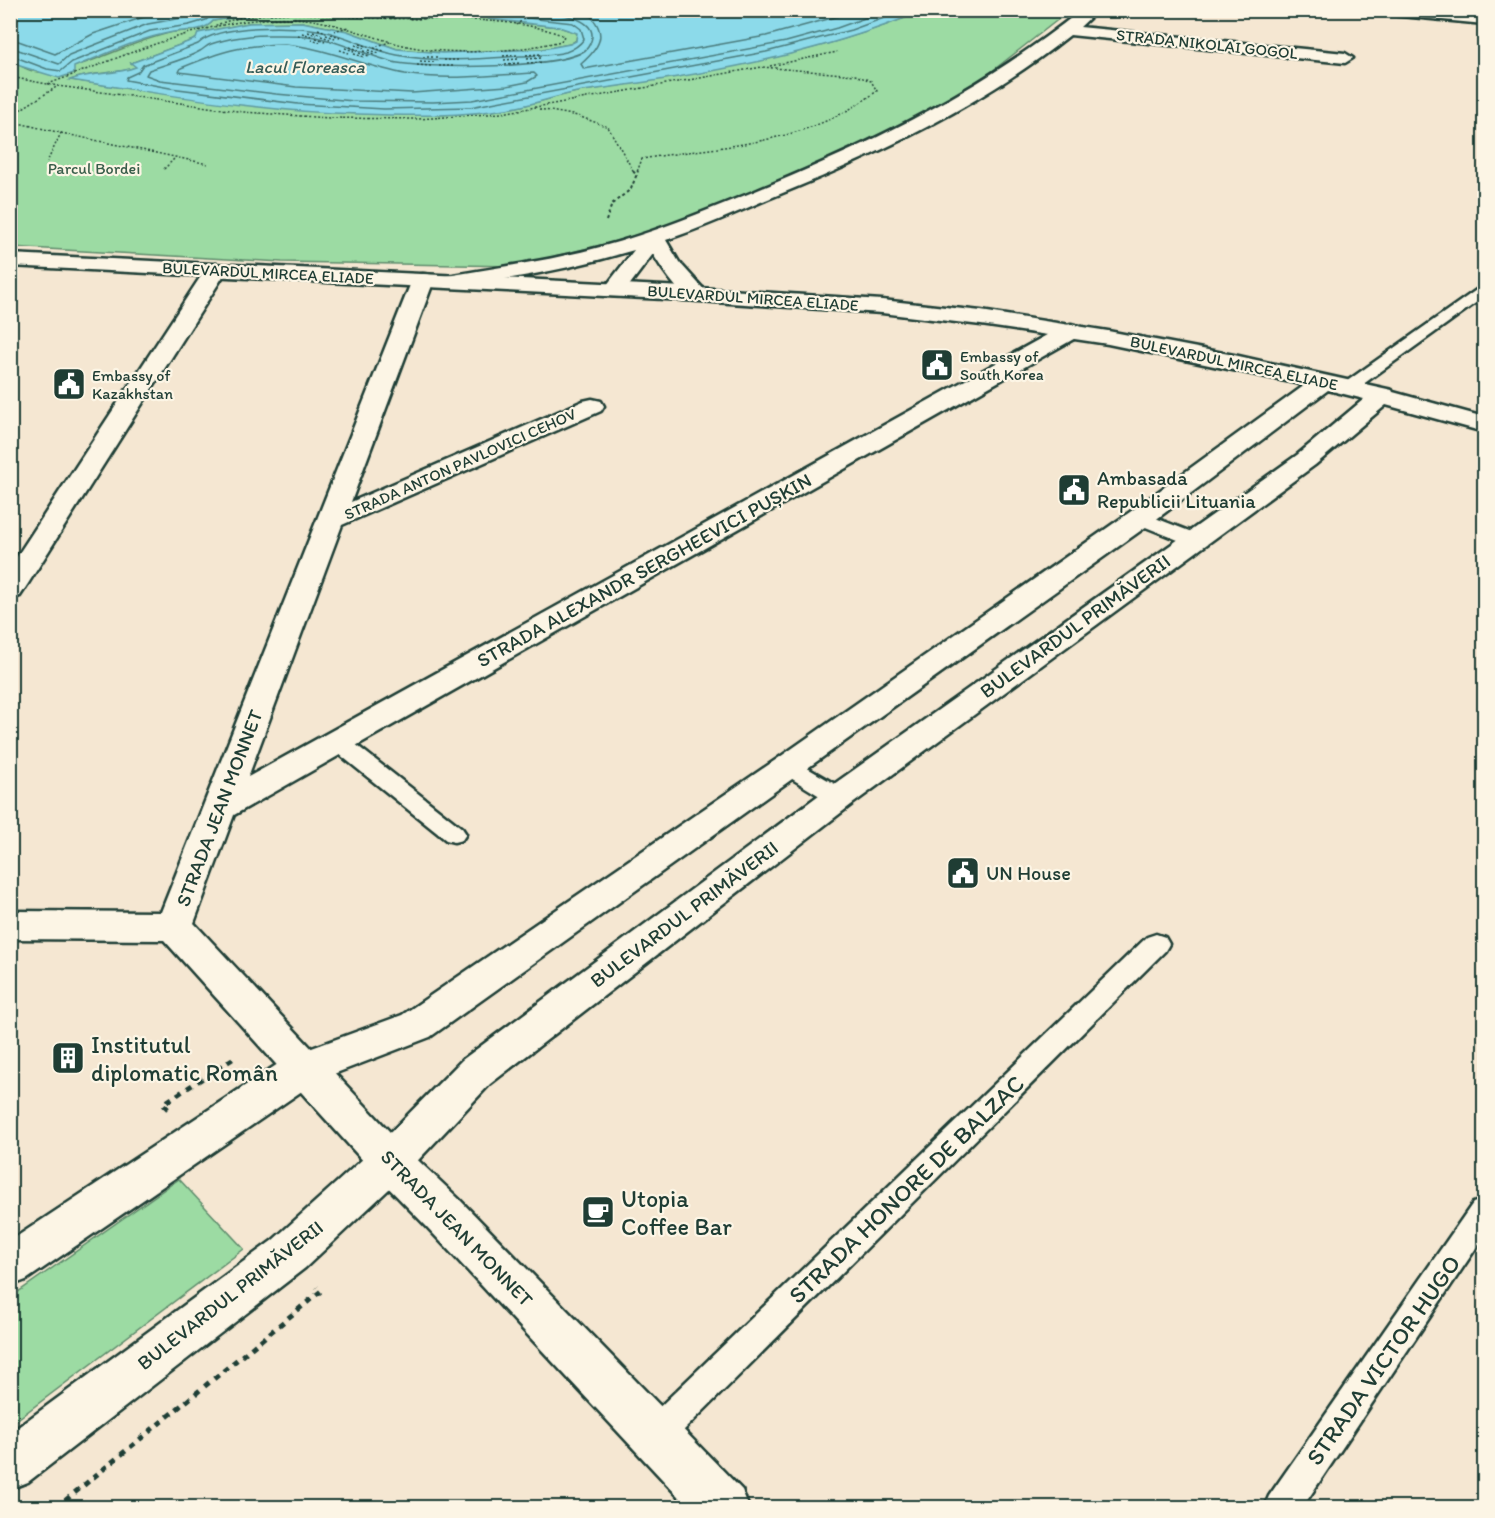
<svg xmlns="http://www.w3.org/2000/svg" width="1495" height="1518" font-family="Itim,sans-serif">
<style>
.green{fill:#9cdba3;stroke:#5e8c6c;stroke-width:1.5}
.water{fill:#8cdaea;stroke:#609ba1;stroke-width:1.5}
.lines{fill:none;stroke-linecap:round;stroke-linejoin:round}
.shore{stroke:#4b7c7d;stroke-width:1.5}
.lane-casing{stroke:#1f3d34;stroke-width:5}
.street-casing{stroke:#1f3d34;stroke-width:5}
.secondary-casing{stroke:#1f3d34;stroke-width:5}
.path-far2{stroke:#1f3d34;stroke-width:1.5;stroke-dasharray:2 2;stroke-linecap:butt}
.path-far1{stroke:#1f3d34;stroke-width:2;stroke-dasharray:3 3;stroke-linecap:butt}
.path{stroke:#1f3d34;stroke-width:5;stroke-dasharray:6 6;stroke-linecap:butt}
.lane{fill:#fcf5e5;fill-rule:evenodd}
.street{fill:#fcf5e5;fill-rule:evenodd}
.secondary{fill:#fcf5e5;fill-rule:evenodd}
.labels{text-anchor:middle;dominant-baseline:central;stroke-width:4.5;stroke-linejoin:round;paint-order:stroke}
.far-street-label{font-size:16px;fill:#1f3d34;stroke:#fcf5e5}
.far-park-label{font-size:16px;fill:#385d4a;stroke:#fcf5e5}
.far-poi-label{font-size:16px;fill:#1f3d34;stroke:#fcf5e5;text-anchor:start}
.far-water-label{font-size:18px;font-style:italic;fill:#355c58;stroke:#fcf5e5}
.poi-label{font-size:20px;fill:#1f3d34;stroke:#fcf5e5;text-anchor:start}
.street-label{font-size:20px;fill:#1f3d34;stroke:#fcf5e5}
.near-poi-label{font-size:24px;fill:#1f3d34;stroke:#fcf5e5;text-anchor:start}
.near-street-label{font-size:24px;fill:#1f3d34;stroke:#fcf5e5}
</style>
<rect width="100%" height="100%" fill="#f5e7d2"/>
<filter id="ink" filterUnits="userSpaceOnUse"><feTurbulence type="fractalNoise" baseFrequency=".0167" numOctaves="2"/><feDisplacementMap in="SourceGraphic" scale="12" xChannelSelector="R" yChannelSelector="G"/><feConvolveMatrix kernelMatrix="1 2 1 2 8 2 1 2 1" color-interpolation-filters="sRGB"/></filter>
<g filter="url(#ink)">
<g class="green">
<path d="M922 11H1069L955 100 889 137 693 218 613 242 514 266 282 262 11 247 10 59C19 65 29 72 40 72 86 70 125 43 169 33 182 30 203 33 213 21 291 5 374 13 453 17 467 13 478 10 489 19L559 27 577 33 576 40 570 44 543 49 442 53 397 49 347 31 302 22 249 23 199 33 196 39 131 63 137 67C115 75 92 71 71 80L158 93 434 115C460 114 486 113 511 108 535 104 558 95 582 91 697 75 814 56 922 11Z"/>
<path d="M179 1179 244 1249 11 1424V1297Z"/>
</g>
<path class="water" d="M11 10H922V11C815 56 697 76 583 91 558 95 536 104 512 108 462 117 409 116 358 114 261 112 165 94 70 80 91 72 114 75 136 67L131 63 196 39 198 33 249 23 302 22 347 31 397 49 442 53 543 49 570 44 576 41 577 33 559 27 489 19C478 10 467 13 453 17 374 13 292 5 213 21 204 32 185 30 173 32 139 38 106 54 74 67V73L59 78 20 66 11 59Z"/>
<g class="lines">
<g class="shore">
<path d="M488 10 493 14 573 23 581 29 584 39C579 46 574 49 566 52 552 56 535 55 520 56 480 59 436 63 397 55 371 50 348 36 323 31 295 25 218 24 198 44L143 65 138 72 127 77 126 80 170 88 298 104 384 109 470 107 766 52 851 30 906 10"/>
<path d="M532 10C549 12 608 16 588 47 574 70 421 69 393 62 369 56 347 45 324 39 308 34 286 35 269 35 252 35 228 38 211 44 207 45 204 49 200 51 185 60 165 64 149 70L146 75 160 80 276 94 354 101 433 102 472 100 786 42 837 28 887 10"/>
<path d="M584 10C608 30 603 45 581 64L584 69 766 36 861 10"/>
<path d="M10 38 55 54 93 34 165 10"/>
<path d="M285 44C327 48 364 66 405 74 447 81 492 75 534 73L537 76 527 82 507 86 412 93 296 87 179 72 181 68C222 51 241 45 285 44Z"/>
<path d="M10 47 59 64 69 55 148 24 187 17 205 10"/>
<path d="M10 55 47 69 61 71 72 62 150 31 189 25 206 20 212 15 236 10"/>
</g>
<g class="lane-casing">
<g id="lane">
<path d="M1484 287V297L1355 390H1343L1341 387 1343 384 1479 288Z"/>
<path d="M1140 512 1202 536 1204 540 1202 544H1188L1133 522 1131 518 1133 514Z"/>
<path d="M337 734 345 736 462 828 466 834 462 840 454 842 446 840 329 746 326 741 329 736Z"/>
<path d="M789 760 797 762 847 791 851 797 847 803 839 805 831 803 781 772 778 767 781 762Z"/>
<path d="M1156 934 1165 937 1169 944 1165 951 668 1446 656 1451 644 1446 639 1434 644 1422 1147 937Z"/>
<path d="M1484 1199V1236L1302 1508H1264L1269 1496 1473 1203Z"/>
</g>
</g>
<g class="street-casing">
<g id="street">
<path d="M1081 10H1098L1080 27 1345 53 1353 58 1345 63 1070 35C981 106 877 155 773 197 737 212 703 228 666 240L679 262 708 294 705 299C700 300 695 301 690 299 678 293 660 266 653 254L622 295 614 296 606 295 603 290 634 250C587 264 540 274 492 281 477 284 460 289 445 286L442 281 445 276 453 275C502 267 552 260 600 247 653 233 703 212 753 192 873 143 980 91 1081 10Z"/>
<path d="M1373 10H1431L1484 16V24L1380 14Z"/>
<path d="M216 264 223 266 227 270 24 590 20 596 10 599V567L205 270 209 266Z"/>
<path d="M423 274 431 275 434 280 351 502 583 401 592 399 601 401 604 406 601 411 342 525 248 777 1063 326 1071 324 1079 326 1082 331 1079 336 234 815 194 923 405 1148 459 1199 742 1490 749 1508H689L427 1227 375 1174 164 940 10 939V911L161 912 412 280 415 275Z"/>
</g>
</g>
<g class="secondary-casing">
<path id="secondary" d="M10 254 684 287 882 300 981 311 1108 331 1234 355 1392 390 1393 392 1484 417V432L1386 405 1315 465 851 805 490 1084 405 1174 305 1268 28 1482 10 1489V1433L273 1240 375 1148 462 1060 827 789 1297 455 1364 399 1328 390 1150 524 430 1037 318 1080 26 1280 10 1286V1241L290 1056 402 1015 777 759 1130 512 1305 385 1108 344 981 325 882 313 684 300 10 266Z"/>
</g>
<g class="path-far2">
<path d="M516 25 536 10"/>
<path d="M318 29 326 32"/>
<path d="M313 31 321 34"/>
<path d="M334 31 348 27"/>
<path d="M308 32 316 35"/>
<path d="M302 33 311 36"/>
<path d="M331 34 340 37"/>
<path d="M298 35 306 38"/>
<path d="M326 35 335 38"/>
<path d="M321 36 330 39"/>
<path d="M316 38 325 41"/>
<path d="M311 39 320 42"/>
<path d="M360 44 369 47"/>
<path d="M355 45 364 48"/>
<path d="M377 46 390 42"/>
<path d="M350 47 359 50"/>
<path d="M345 48 354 51"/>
<path d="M374 48 384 51"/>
<path d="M340 50 349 53"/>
<path d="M369 50 379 53"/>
<path d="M364 51 374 54"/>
<path d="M359 53 369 56"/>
<path d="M354 54 364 57"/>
<path d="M526 55 541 54"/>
<path d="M503 56 518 55"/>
<path d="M423 57H438"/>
<path d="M527 59 542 58"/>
<path d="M444 60H459"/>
<path d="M504 60 519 59"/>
<path d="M420 61 435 62"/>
<path d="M527 63 543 62"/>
<path d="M505 64 520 63"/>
<path d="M417 65 432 66"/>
<path d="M439 66H454"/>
<path d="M770 66 837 52"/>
<path d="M10 77 58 86 244 112 329 118 418 119 502 113 762 67 855 75 871 81 877 91C805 146 727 144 642 159L637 172"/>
<path d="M48 84C126 56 204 18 288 18 330 18 367 37 407 46 452 56 517 52 561 41L564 36C516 15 427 20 373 18 321 16 264 5 214 26"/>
<path d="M539 109 578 116 608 127 634 172"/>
<path d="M10 116 58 86"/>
<path d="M10 121 61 133 47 162"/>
<path d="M61 133 208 164"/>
<path d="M164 169 175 158"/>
</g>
<g class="path-far1">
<path d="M633 171 637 176"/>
<path d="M606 221 612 204 631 189 638 171"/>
</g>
<g class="path">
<path d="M168 1109 163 1104 237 1056"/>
<path d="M56 1508 321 1291 317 1287"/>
</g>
<use href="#lane" class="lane"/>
<use href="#street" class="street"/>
<use href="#secondary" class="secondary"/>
</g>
</g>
<defs>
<g id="civic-square" transform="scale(1.725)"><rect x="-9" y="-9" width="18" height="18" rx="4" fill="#1f3d34" stroke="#fcf5e5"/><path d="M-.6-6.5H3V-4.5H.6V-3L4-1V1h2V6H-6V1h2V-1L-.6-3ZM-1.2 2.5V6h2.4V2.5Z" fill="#fff"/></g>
<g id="building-square" transform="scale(1.725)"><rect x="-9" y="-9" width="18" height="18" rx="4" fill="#1f3d34" stroke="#fcf5e5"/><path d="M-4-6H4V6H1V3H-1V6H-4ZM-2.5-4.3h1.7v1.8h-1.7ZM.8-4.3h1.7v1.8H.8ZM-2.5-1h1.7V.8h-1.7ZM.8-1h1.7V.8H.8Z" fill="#fff"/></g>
<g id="cafe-square" transform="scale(1.725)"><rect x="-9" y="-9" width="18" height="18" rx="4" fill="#1f3d34" stroke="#fcf5e5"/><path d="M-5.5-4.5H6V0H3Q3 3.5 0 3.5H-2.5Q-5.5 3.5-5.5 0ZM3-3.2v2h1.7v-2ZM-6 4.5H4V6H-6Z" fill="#fff"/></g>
</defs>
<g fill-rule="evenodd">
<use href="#civic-square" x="937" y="365"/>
<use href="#civic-square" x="69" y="384"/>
<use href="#civic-square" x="1074" y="490"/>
<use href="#civic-square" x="963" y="873"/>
<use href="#building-square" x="68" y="1058"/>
<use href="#cafe-square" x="598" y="1212"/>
</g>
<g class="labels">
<g class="far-street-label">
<text transform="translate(1207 44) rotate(6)">STRADA NIKOLAI GOGOL</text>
<text transform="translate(268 273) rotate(3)">BULEVARDUL MIRCEA ELIADE</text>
<text transform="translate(753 298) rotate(4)">BULEVARDUL MIRCEA ELIADE</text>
<text transform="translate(1234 363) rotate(12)">BULEVARDUL MIRCEA ELIADE</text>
<text transform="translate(460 464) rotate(-24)">STRADA ANTON PAVLOVICI CEHOV</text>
</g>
<g class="far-park-label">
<text x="94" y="168">Parcul Bordei</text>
</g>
<g class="far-poi-label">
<text x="960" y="356">Embassy of<tspan x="960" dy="18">South Korea</tspan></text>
<text x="92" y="375">Embassy of<tspan x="92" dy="18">Kazakhstan</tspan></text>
</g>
<g class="far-water-label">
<text x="305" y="67">Lacul Floreasca</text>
</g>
<g class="poi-label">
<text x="1097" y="478">Ambasada<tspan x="1097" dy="23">Republicii Lituania</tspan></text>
<text x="986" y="873">UN House</text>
</g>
<g class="street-label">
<text transform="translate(644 570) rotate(-29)">STRADA ALEXANDR SERGHEEVICI PUȘKIN</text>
<text transform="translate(1075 626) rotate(-36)">BULEVARDUL PRIMĂVERII</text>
<text transform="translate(219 808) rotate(-69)">STRADA JEAN MONNET</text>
<text transform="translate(684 914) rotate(-37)">BULEVARDUL PRIMĂVERII</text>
<text transform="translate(457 1228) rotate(46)">STRADA JEAN MONNET</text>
<text transform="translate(230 1295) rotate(-38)">BULEVARDUL PRIMĂVERII</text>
</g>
<g class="near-poi-label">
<text x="91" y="1044">Institutul<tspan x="91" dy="28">diplomatic Român</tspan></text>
<text x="621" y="1198">Utopia<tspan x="621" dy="28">Coffee Bar</tspan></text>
</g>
<g class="near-street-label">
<text transform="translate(906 1189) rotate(-44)">STRADA HONORE DE BALZAC</text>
<text transform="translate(1383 1360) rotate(-55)">STRADA VICTOR HUGO</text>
</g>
</g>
<rect width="1495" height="1518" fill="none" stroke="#fcf5e5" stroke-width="36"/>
<rect x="18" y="18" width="1459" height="1482" fill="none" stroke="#1f3d34" stroke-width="2" filter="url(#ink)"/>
</svg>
